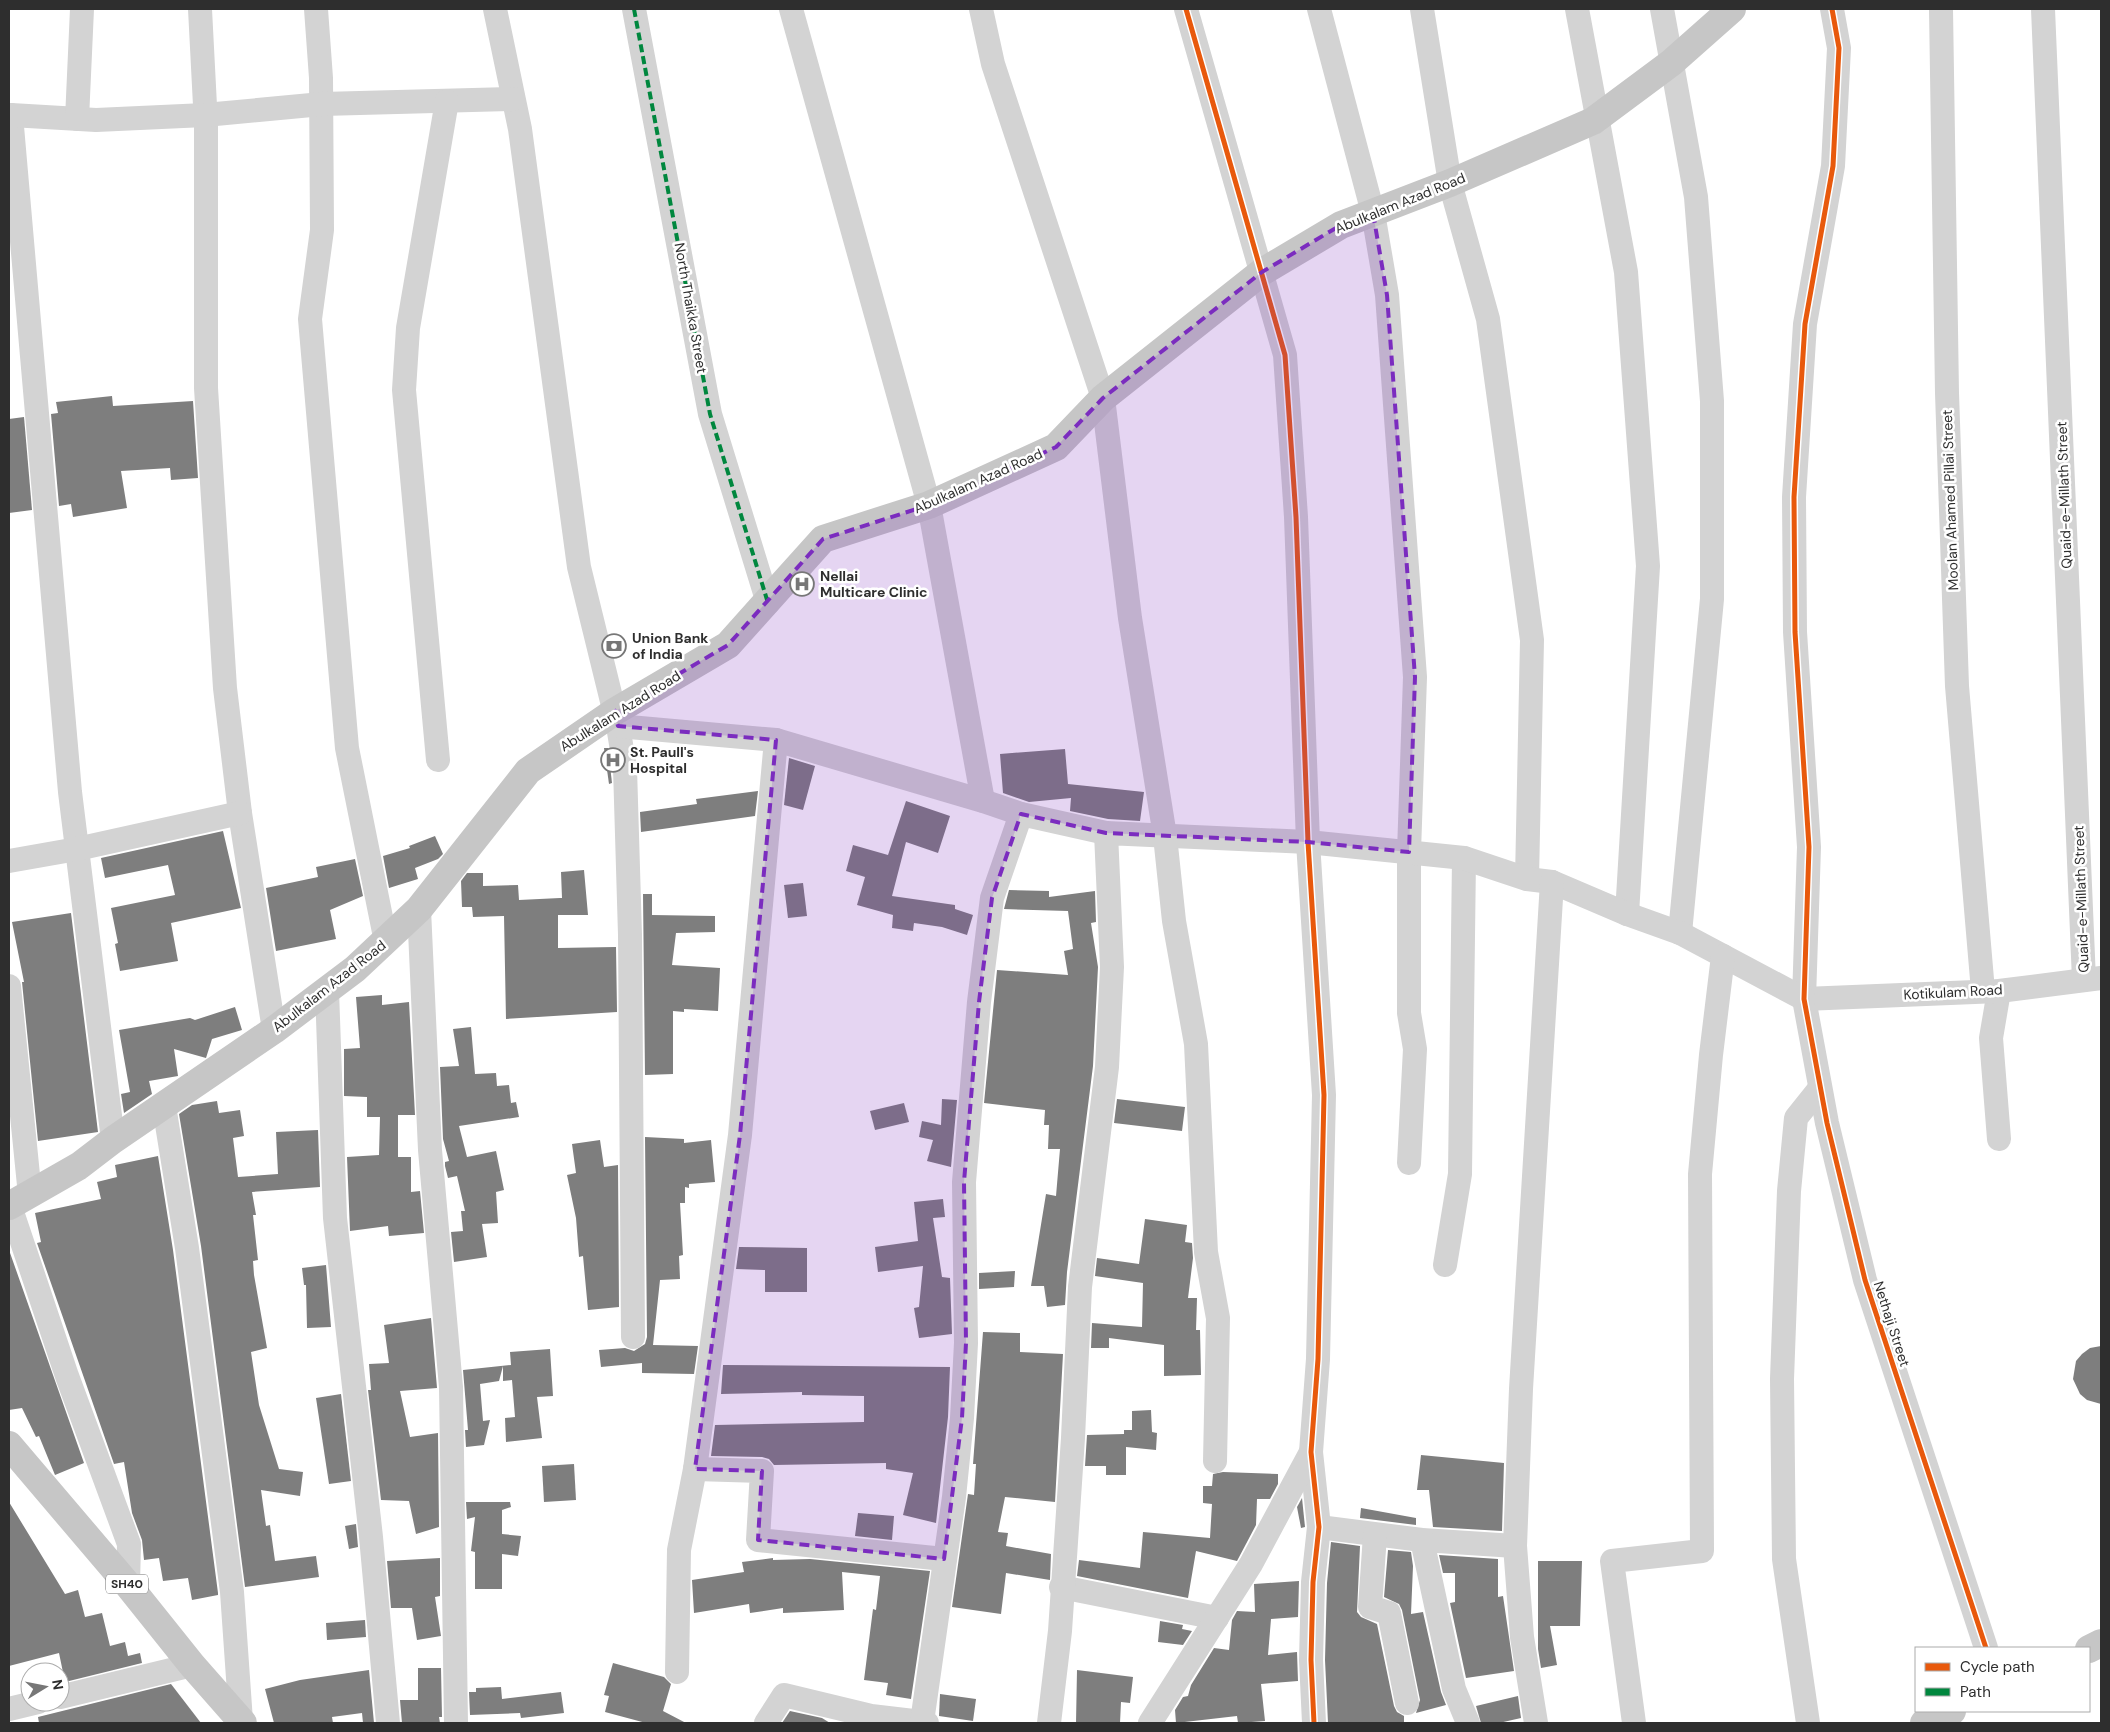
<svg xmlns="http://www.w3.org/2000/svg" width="2110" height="1732" font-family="'DM Sans',sans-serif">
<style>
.building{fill:#7e7e7e}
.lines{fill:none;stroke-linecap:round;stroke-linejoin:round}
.minor{stroke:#d3d3d3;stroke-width:24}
.major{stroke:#c6c6c6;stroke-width:28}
.quiet{stroke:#00873e;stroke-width:4;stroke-dasharray:8 4;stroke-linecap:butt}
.cycleway-casing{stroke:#fff;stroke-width:8}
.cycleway{stroke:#e8590c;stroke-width:5}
.marked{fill:#7b2cbf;fill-opacity:0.2;stroke:#7b2cbf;stroke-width:4;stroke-dasharray:10 6;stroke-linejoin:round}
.labels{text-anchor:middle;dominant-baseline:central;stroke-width:5;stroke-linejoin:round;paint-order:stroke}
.shield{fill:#fff;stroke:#6d6d6d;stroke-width:1}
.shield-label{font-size:12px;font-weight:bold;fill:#2e2e2e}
.street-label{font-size:14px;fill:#2e2e2e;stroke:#fff}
.poi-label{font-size:14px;font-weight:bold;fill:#2e2e2e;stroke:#fff;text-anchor:start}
</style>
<rect width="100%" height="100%" fill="#fff"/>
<g class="building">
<path d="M112 396 113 406 193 401 198 478 171 480 170 468 121 471 127 508 73 517 71 504 59 506 51 414 58 413 56 402Z"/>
<path d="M24 417 32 510 9 513V419Z"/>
<path d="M604 748H608L612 783 609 784Z"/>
<path d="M1065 749 1068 784 1144 792 1140 821 1108 819 1070 811 1071 798 1029 802 1003 793 1000 754Z"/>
<path d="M789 758 815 766 803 810 784 805Z"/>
<path d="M758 791 755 816 641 832 640 812 697 804 696 799Z"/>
<path d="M906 801 950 816 938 853 906 842 892 896 955 905V909L973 915 967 935 942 927 914 923 913 931 892 928 893 915 857 905 865 877 846 871 853 845 888 855Z"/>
<path d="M223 831 241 908 171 923 178 961 120 971 115 944 118 943 111 908 175 895 168 865 105 878 101 858Z"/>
<path d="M435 836 443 854 438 859 415 868 418 879 389 888 383 856 410 848 409 846Z"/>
<path d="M355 859 363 896 330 910 336 939 276 951 266 888 318 877 316 867Z"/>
<path d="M584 870 588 915H558V948L616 947 617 1012 506 1019 504 916 473 917 472 907H462L461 881 467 873H483V886L518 885 519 900 560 898H562L561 872Z"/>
<path d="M803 883 807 916 788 918 784 885Z"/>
<path d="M1009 890 1049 891V897L1095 891 1096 922 1091 923 1098 967 1093 1066 1067 1272 1065 1305 1047 1307 1044 1286H1031L1046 1194 1056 1196 1060 1149H1048L1049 1125H1044L1045 1110 984 1103 997 970 1068 975 1064 951 1073 949 1068 911 1004 909Z"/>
<path d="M643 894H652V915L715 916V932L676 933 672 965 720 968 718 1011 684 1009V1012L673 1011V1074L645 1075Z"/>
<path d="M71 913 98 1132 38 1141 22 982H24L12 922Z"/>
<path d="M382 995V1005L409 1002 415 1115H398V1157H411V1192L420 1191 424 1233 389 1236 388 1226 350 1231 347 1157 379 1155 380 1117H367V1097L344 1096V1049L360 1048 356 997Z"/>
<path d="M235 1007 242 1030 212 1039 206 1058 174 1049 178 1076 149 1081 152 1094 124 1113 121 1094 130 1092 119 1030 190 1018 195 1020Z"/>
<path d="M471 1027 475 1074 496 1073 497 1086 509 1085 511 1103 516 1102 519 1117 459 1126 467 1157 496 1151 504 1190 496 1192 498 1223 482 1224 487 1257 454 1262 451 1232 463 1231 461 1211H465L457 1176 448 1178 445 1166V1162L449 1161 443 1139 440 1067 459 1066 453 1029Z"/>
<path d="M942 1099 957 1100 951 1167 927 1161 933 1140 919 1137 922 1121 941 1125Z"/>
<path d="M1117 1099 1185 1107 1182 1131 1114 1123Z"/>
<path d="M217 1101 219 1113 240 1110 244 1136 233 1138 238 1177 278 1174 276 1132 318 1130 320 1187 252 1192 256 1215H253L258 1260 253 1261 254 1275 267 1348 251 1352 259 1405 279 1469 303 1472 300 1496 261 1490 266 1526 270 1525 275 1561 316 1556 319 1577 245 1587 201 1246 179 1114 192 1105Z"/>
<path d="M904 1103 909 1122 875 1130 870 1111Z"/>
<path d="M645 1137 684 1139V1143L711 1140 715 1182 689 1184V1188L685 1187V1203H680L683 1255 679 1256 680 1279 660 1280 653 1345 698 1346 694 1374 642 1373V1363L601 1367 599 1350 625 1348 634 1351 645 1344 647 1337Z"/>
<path d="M600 1140 604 1167 618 1165 619 1307 588 1310 583 1256 579 1257 576 1218 567 1175 576 1173 572 1144Z"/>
<path d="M158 1156 173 1250 218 1593V1595L192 1600 188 1578 163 1581 159 1558 144 1560 142 1540 132 1513 124 1462 114 1464 37 1243 41 1242 35 1213 101 1199 97 1182 117 1177 115 1165Z"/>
<path d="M943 1199 945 1217 933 1218 942 1277 950 1278 952 1334 919 1338 914 1308 919 1307 923 1266 878 1272 875 1247 918 1241 914 1202Z"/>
<path d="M1145 1219 1187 1225 1185 1242 1192 1243 1193 1258 1188 1298H1197L1196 1330H1200L1201 1375 1164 1376V1345L1109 1338V1348H1091L1092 1323 1142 1327 1143 1283 1095 1276 1097 1258 1139 1264Z"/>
<path d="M739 1247 807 1248V1292H765V1270L736 1269Z"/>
<path d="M9 1250 84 1463 55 1475 39 1436 36 1437 22 1408 9 1410Z"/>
<path d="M326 1265 331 1327 307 1328 306 1285H304L302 1268Z"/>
<path d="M1015 1271 1014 1287 979 1289V1273Z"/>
<path d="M431 1318 437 1388 400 1391 410 1437 438 1433 439 1527 416 1534 409 1501 381 1500 368 1390H371L369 1364 389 1363 384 1325Z"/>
<path d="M983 1332 1020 1333V1352L1063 1354 1055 1502 1005 1497 998 1532 1008 1533 1006 1546 1051 1554 1050 1580 1006 1573 1001 1614 952 1607 968 1494 974 1495 976 1464H973Z"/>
<path d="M2101 1346V1404L2087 1400 2080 1394 2073 1379 2076 1361 2082 1354 2090 1348Z"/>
<path d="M550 1349 553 1396 537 1397 542 1438 506 1442 505 1418 515 1417 512 1380 503 1381V1366L499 1381 480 1384 483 1421 490 1420 484 1445 466 1447 465 1430H468L463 1370 511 1365 510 1352Z"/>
<path d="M723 1365 950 1367 948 1417 936 1523 903 1515 913 1473 886 1469V1463L774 1465 769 1459 762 1457 711 1456 715 1425 864 1422V1396L802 1395V1392L721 1394Z"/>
<path d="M341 1394 351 1481 329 1484 316 1398Z"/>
<path d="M1151 1410 1152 1432 1157 1433 1156 1450 1126 1447V1475H1106V1466H1085L1087 1435 1124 1434V1430H1132V1411Z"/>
<path d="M1421 1455 1504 1463 1502 1531 1433 1527 1429 1490H1417Z"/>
<path d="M574 1464 576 1500 544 1502 542 1466Z"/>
<path d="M1223 1472 1278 1474V1484L1270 1499H1257L1256 1525 1237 1561 1196 1551 1188 1598 1077 1576 1079 1560 1140 1568 1143 1532 1210 1538 1212 1504 1203 1503V1486H1212L1213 1474Z"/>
<path d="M1302 1498 1305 1527 1301 1528 1297 1507Z"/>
<path d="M9 1502 65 1594 78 1590 85 1617 102 1613 110 1646 125 1642 128 1656 140 1653 142 1663 65 1682 59 1653 9 1666Z"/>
<path d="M466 1502H510L511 1507 502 1510V1534L521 1536 518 1556 502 1554V1589H475V1552L471 1551 475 1517 467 1519Z"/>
<path d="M1361 1508 1416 1518V1525L1360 1518Z"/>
<path d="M858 1513 894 1516 892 1540 855 1536Z"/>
<path d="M356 1524 358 1547 349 1549 345 1526Z"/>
<path d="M1331 1542 1360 1546 1357 1612 1361 1617 1377 1624 1394 1706 1397 1712 1404 1716V1723H1328L1325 1660 1327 1583Z"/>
<path d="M1388 1550 1411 1552 1413 1566 1411 1614 1423 1612 1441 1692 1446 1705 1416 1713 1420 1700 1402 1610 1399 1604 1384 1597Z"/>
<path d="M1439 1555 1498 1559V1597L1503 1596 1514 1671 1466 1678 1450 1603 1455 1602V1573H1443Z"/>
<path d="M440 1558V1596L435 1597 441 1636 417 1640 412 1608H391L387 1561Z"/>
<path d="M773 1558V1560L810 1559 930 1571 911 1699 886 1695 888 1683 864 1680 873 1609 876 1610 880 1576 842 1572 844 1610 783 1613V1608L750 1613 749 1604 694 1613 692 1580 744 1572 742 1562Z"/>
<path d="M1538 1561H1582L1580 1626H1550L1557 1665 1541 1668 1538 1649Z"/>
<path d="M1299 1581 1298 1617 1271 1619 1268 1655 1297 1652 1298 1681 1261 1684 1265 1721 1238 1723 1237 1716 1176 1723 1175 1710 1183 1697 1188 1696 1191 1685 1214 1648 1229 1650 1232 1620 1237 1611 1255 1612 1254 1584Z"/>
<path d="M365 1620 366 1637 327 1640 326 1623Z"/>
<path d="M1160 1621 1183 1625 1182 1629 1192 1631 1183 1645 1158 1642Z"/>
<path d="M613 1663 664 1677 671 1684 663 1711 686 1723H646L605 1712 609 1696 604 1695Z"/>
<path d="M418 1668H441L442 1717H439L440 1723H402L400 1700H418Z"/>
<path d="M369 1670 374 1723H363L362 1713 332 1717 333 1723H274L265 1689 300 1680Z"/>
<path d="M1077 1670 1133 1677 1130 1703 1121 1702 1120 1723H1076Z"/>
<path d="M171 1684 201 1723H39L38 1717Z"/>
<path d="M501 1687 502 1699 561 1692 564 1713 521 1718 520 1713 470 1715 469 1692H476V1688Z"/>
<path d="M940 1694 976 1699 973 1721 939 1716Z"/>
<path d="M1518 1696 1521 1718 1499 1723H1481L1476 1706Z"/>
<path d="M790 1711 822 1718 830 1723H782Z"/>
</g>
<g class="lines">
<g class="minor">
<path d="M200 9 206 125V388L225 688 240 813 274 1030"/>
<path d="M316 9 321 78 322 230 310 319 347 748 386 942"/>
<path d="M495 9 520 129 579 567 618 726 625 768 630 935 633 1337"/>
<path d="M634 9 710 414 768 603"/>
<path d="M791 9 929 505 983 801"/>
<path d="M981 9 993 64 1103 398 1130 618 1165 836 1174 921 1196 1044 1206 1252 1218 1318 1215 1461"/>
<path d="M1186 9 1285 355 1296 517 1308 842 1324 1095 1318 1359 1311 1452 1319 1527 1313 1582 1311 1660 1314 1723"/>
<path d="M1319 9 1373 213 1387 295 1415 677 1409 852V1013L1415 1049 1409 1163"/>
<path d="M1422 9 1450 183 1488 319 1532 640 1527 879"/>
<path d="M1577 9 1626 272 1648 566 1627 914"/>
<path d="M1662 9 1696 197 1712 401V599L1680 933"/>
<path d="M1832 9 1839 48 1833 166 1805 324 1794 497 1795 632 1809 847 1804 999 1827 1123 1865 1280 1986 1648"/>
<path d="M1941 9 1947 393 1957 686 1983 991"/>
<path d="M2043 9 2084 980"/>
<path d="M9 115H11L70 792 113 1140"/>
<path d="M11 115 96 120 205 115 322 104 513 99"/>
<path d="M77 119 82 9"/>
<path d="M618 726 776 740 983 801 1021 814"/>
<path d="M438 760 404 390 408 328 447 101"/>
<path d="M9 861 77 849 240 813"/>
<path d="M419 909 430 1150 451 1387 456 1723"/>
<path d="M9 986 30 1195"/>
<path d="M327 990 335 1218 371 1537 388 1723"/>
<path d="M1999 991 1991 1038 1999 1139"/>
<path d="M1804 999 1999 991 2101 978"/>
<path d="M164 1106 187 1248 232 1592 241 1721"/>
<path d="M10 1206 67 1376 129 1544 128 1585"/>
<path d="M1445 1265 1460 1174 1464 858"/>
<path d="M695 1469 762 1471 758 1540 944 1559"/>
<path d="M1319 1527 1422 1540 1515 1546"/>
<path d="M1375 1535 1370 1607 1389 1613 1407 1703"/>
<path d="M1422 1540 1454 1689 1468 1723"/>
<path d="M1061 1587 1217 1618"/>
<path d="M677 1672 679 1550 695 1469 740 1135 776 740"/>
<path d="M60 1697 192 1665"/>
<path d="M9 1709 38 1702"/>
<path d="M766 1723 784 1695 871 1716 922 1722"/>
<path d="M927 1723 922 1722 954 1497 962 1418 966 1343 964 1182 979 1002 992 898 1021 814 1106 833"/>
<path d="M1049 1723 1060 1631 1073 1438 1080 1287 1107 1067 1112 967 1106 833 1308 842 1464 858 1527 879 1552 882 1627 914 1680 933 1804 999"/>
<path d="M1150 1723 1251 1564 1311 1452"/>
<path d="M1536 1723 1522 1637 1515 1546 1521 1389 1552 882"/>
<path d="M1634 1723 1612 1561 1702 1551 1700 1174 1711 1055 1723 956"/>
<path d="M1808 1723 1784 1559 1782 1379 1789 1191 1796 1118 1820 1088"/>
</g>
<g class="major">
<path d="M9 1206 79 1166 113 1140 274 1030 355 969 419 909 528 771 614 712 728 645 823 539 929 505 1056 447 1103 398 1262 272 1341 225 1450 183 1593 121 1671 63 1732 9"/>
<path d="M9 1445 128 1585 192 1665 243 1723"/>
<path d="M2089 1649 2101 1643"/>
<path d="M1924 1723 1952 1711"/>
</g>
<path class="quiet" d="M634 9 710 414 768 603"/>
<g class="cycleway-casing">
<g id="cycleway">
<path d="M1186 9 1285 355 1296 517 1308 842 1324 1095 1318 1359 1311 1452 1319 1527 1313 1582 1311 1660 1314 1723"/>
<path d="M1832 9 1839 48 1833 166 1805 324 1794 497 1795 632 1809 847 1804 999 1827 1123 1865 1280 1986 1648"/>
</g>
</g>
<use href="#cycleway" class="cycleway"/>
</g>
<path class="marked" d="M1373 213 1387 295 1415 677 1409 852 1308 842 1106 833 1021 814 992 898 979 1002 964 1182 966 1343 962 1418 944 1559 758 1540 762 1471 695 1469 740 1135 776 740 618 726 614 712 728 645 823 539 929 505 1056 447 1103 398 1262 272 1341 225Z"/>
<defs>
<g id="hospital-ring" transform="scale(1.25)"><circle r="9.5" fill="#fff" stroke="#777" stroke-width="1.5"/><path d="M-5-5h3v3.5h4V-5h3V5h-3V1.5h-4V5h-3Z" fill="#777"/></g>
<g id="bank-ring" transform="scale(1.25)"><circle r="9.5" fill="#fff" stroke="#777" stroke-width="1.5"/><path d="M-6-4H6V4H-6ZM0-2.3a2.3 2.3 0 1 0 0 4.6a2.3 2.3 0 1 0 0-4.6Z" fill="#777"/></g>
</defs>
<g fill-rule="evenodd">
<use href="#hospital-ring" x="802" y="584"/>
<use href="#bank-ring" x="614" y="646"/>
<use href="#hospital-ring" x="613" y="760"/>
</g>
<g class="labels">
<rect class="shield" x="106" y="1574.5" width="42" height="19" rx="4"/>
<g class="shield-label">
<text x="127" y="1584">SH40</text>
</g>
<g class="street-label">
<text transform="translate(1400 203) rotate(-22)">Abulkalam Azad Road</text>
<text transform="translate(691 308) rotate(80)">North Thaikka Street</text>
<text transform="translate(978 481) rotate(-24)">Abulkalam Azad Road</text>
<text transform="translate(2064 495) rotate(-92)">Quaid-e-Millath Street</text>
<text transform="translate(1950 500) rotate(-92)">Moolan Ahamed Pillai Street</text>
<text transform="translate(620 711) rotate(-32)">Abulkalam Azad Road</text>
<text transform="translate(2081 899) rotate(-92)">Quaid-e-Millath Street</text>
<text transform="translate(329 986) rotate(-38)">Abulkalam Azad Road</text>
<text transform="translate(1953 992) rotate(-3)">Kotikulam Road</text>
<text transform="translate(1892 1324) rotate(72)">Nethaji Street</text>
</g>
<g class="poi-label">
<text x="820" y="576">Nellai<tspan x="820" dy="16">Multicare Clinic</tspan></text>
<text x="632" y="638">Union Bank<tspan x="632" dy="16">of India</tspan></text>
<text x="630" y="752">St. Paull's<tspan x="630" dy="16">Hospital</tspan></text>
</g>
</g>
<rect width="2110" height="1732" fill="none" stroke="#2e2e2e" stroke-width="20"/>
<rect x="1915" y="1647" width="175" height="65" fill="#ffffff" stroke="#ababab"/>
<rect x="1925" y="1663" width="25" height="8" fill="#e8590c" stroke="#ababab"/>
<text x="1960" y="1672" font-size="15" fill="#2e2e2e">Cycle path</text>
<rect x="1925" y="1688" width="25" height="8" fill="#00873e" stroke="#ababab"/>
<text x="1960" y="1697" font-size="15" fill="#2e2e2e">Path</text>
<g transform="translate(45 1687) rotate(80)"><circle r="24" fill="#ffffff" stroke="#ababab"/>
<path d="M0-4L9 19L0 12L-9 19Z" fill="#777777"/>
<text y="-8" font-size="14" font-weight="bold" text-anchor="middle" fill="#2e2e2e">N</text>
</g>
</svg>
